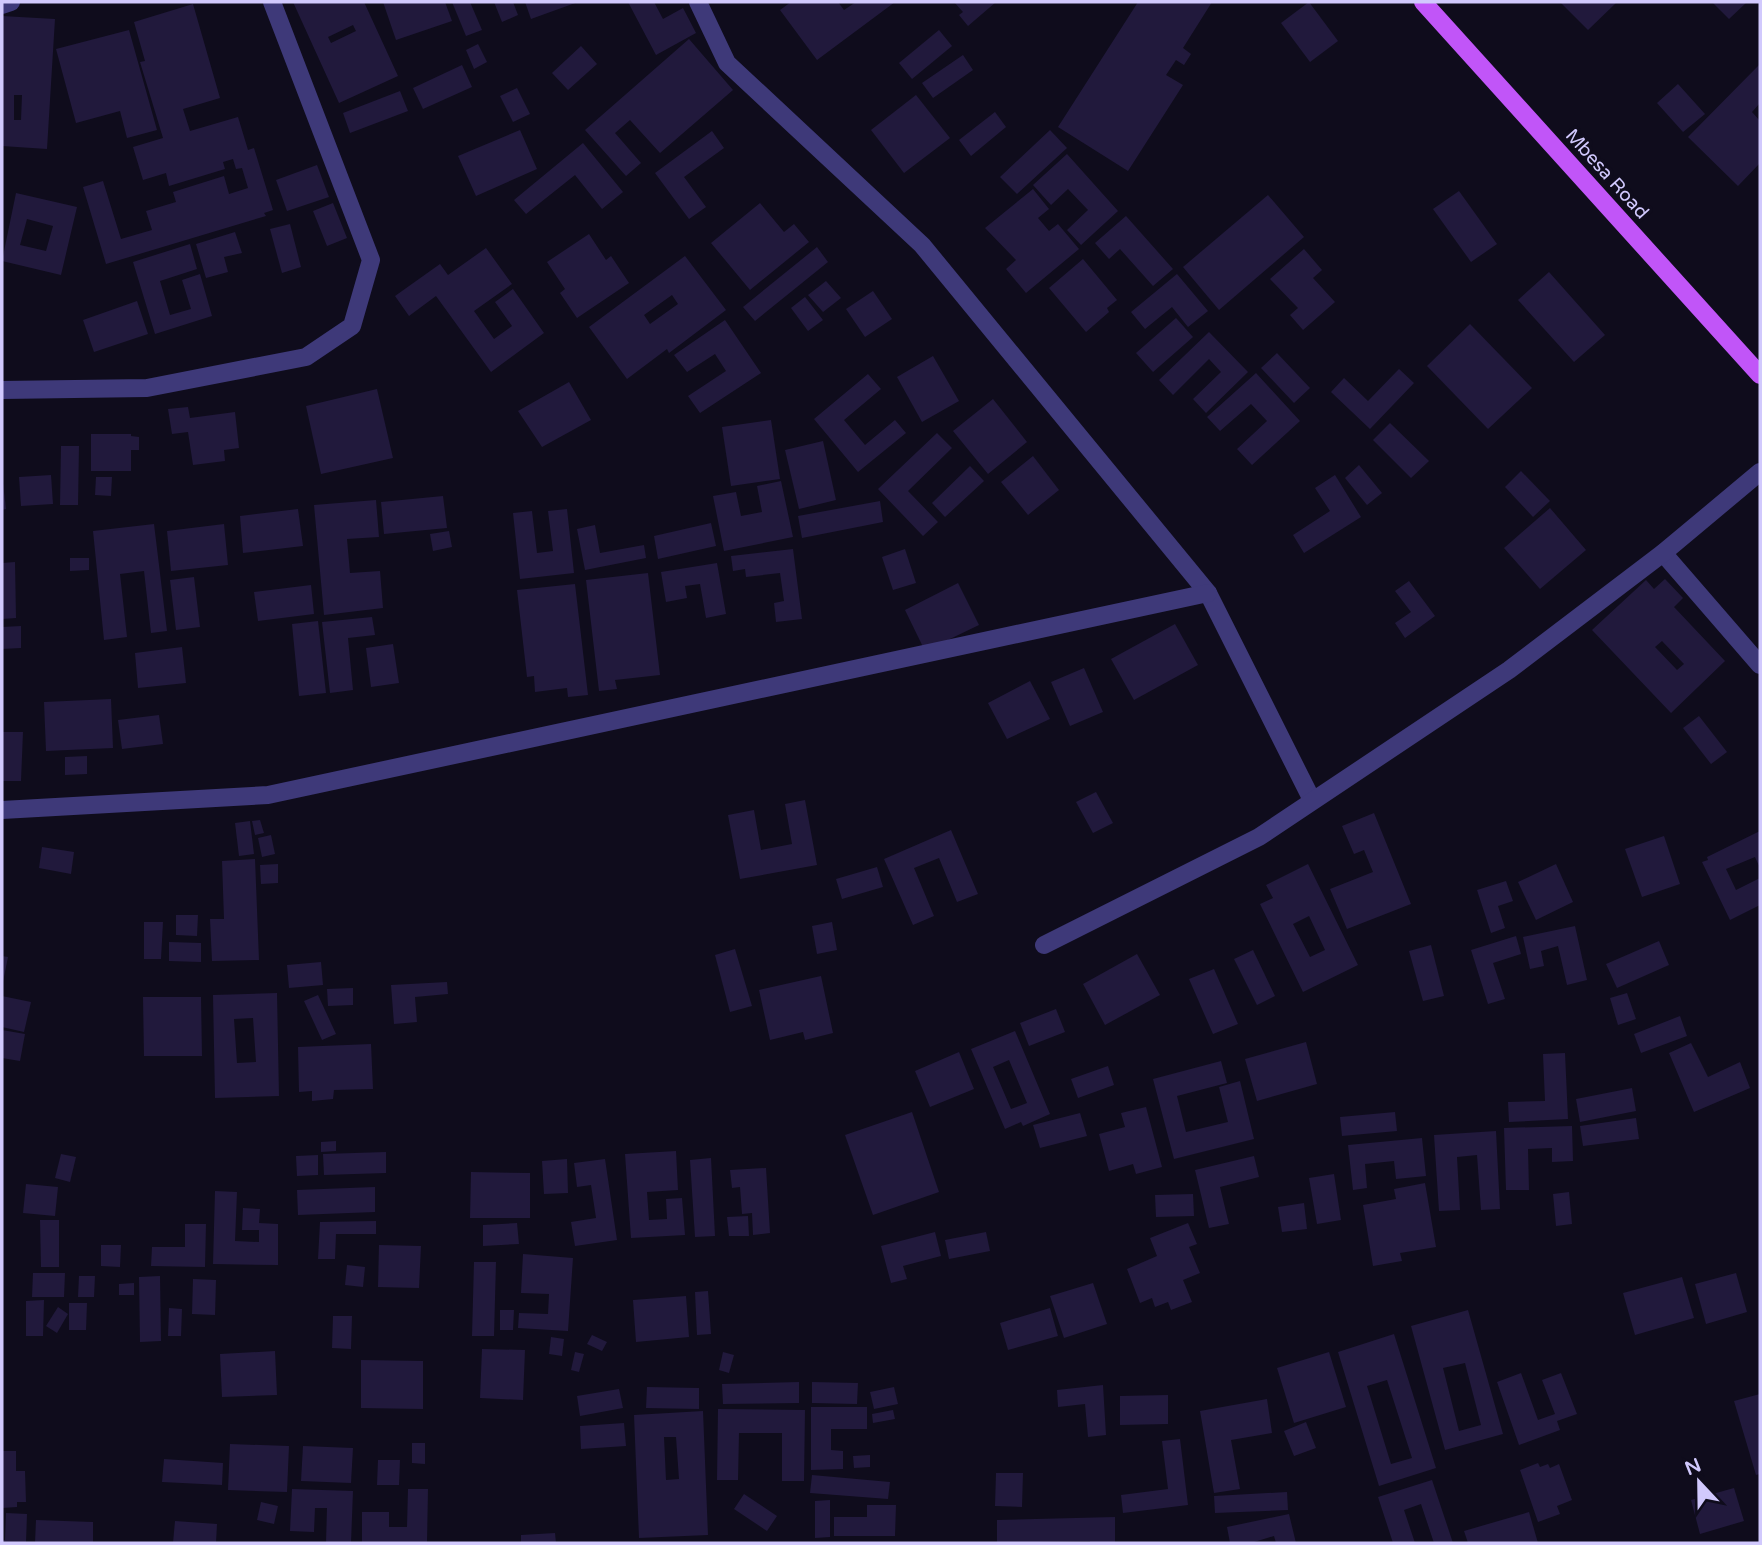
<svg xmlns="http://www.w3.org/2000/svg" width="1762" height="1545" font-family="'Varela Round',sans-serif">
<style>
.building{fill:#21193c;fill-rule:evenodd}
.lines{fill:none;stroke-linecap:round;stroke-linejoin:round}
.minor{stroke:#3e3979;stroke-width:18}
.major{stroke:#c155f8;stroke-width:18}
.labels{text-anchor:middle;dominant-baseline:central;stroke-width:7;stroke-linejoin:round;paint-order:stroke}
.street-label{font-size:19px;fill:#d1c9fd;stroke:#0f0c1c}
</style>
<rect width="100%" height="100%" fill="#0f0c1c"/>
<g class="building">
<path d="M293 2H364L398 76 339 103ZM353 25 356 31 331 43 328 37Z"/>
<path d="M383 2H445L452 21 396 40Z"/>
<path d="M452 2H470L482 30 466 36Z"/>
<path d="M494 2H513L518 15 502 22Z"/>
<path d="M525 2H578L531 19Z"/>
<path d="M628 2H654L663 19 683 8 696 33 656 55Z"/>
<path d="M791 2H838L844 10 856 2H895L817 60 780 10Z"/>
<path d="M954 2H996L968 26 959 15 963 12Z"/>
<path d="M1138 2H1212L1183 48 1191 54 1184 65 1176 60 1166 75 1183 85 1128 171 1058 127Z"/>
<path d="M1309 2 1338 41 1310 62 1281 23Z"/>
<path d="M1560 2H1617L1588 30Z"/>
<path d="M1712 2H1747L1729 19Z"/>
<path d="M193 4 220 98 183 109 190 131 238 117 248 150 254 148 273 210 264 213 266 216 106 264 83 187 103 181 121 239 152 230 146 211 176 202 173 192 224 176 229 194 248 188 242 168 236 169 233 159 223 162 225 169 169 186 166 173 143 180 133 147 163 138 140 62 145 61 134 22Z"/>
<path d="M2 16 55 19 47 149 2 146ZM14 95H22L21 120H14Z"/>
<path d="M129 30 157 130 127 138 120 111 76 123 56 49Z"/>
<path d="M939 30 952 46 912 79 899 63Z"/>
<path d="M689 39 733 90 660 153 630 120 615 133 641 163 626 176 585 130Z"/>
<path d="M478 44 487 62 474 69 466 50Z"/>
<path d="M581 46 597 64 568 90 552 73Z"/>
<path d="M963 55 973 70 933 98 922 83Z"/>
<path d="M1760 64V103L1752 112 1760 121V163L1738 186 1688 137Z"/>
<path d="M462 65 472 87 423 109 413 88Z"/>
<path d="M1678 84 1705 114 1683 132 1657 103Z"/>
<path d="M517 88 530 114 513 122 500 96Z"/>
<path d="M400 91 408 111 350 133 343 113Z"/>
<path d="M916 95 950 138 904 173 871 130Z"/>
<path d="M995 112 1006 127 971 156 959 140Z"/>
<path d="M520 130 537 169 476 196 458 156Z"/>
<path d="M1050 130 1067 148 1017 194 1000 177Z"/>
<path d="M712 131 724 148 684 177 706 207 689 219 655 173Z"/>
<path d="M583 143 623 192 602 209 575 175 526 214 514 200Z"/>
<path d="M1067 154 1118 211 1081 245 1067 230 1088 210 1068 189 1051 205 1033 185Z"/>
<path d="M317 165 329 197 287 211 276 180Z"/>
<path d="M1033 189 1049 209 1038 218 1049 231 1058 224 1079 249 1026 293 1006 269 1016 260 985 228Z"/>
<path d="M1459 191 1497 244 1471 262 1433 209Z"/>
<path d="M16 193 77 207 61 275 2 261ZM27 219 53 226 46 251 20 245Z"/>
<path d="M1268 195 1304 237 1219 310 1183 267Z"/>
<path d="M333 203 347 238 327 246 313 211Z"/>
<path d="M760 203 784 232 794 224 809 242 750 290 711 243Z"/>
<path d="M1126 216 1173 269 1153 286 1120 249 1109 259 1095 243Z"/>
<path d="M290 224 301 267 282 273 270 229Z"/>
<path d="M235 232 242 253 224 257 228 272 206 278 196 244Z"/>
<path d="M589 234 606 260 611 256 629 283 577 318 560 293 565 289 547 262Z"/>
<path d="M190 244 197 269 160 281 170 315 191 309 182 280 200 274 212 316 155 334 133 262Z"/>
<path d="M817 247 828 262 755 321 743 307Z"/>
<path d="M486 248 512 284 474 311 494 339 512 326 495 302 513 289 544 333 491 372 436 296 409 316 395 296 440 264 448 275Z"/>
<path d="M1304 249 1322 270 1313 278 1335 302 1303 330 1290 315 1298 308 1270 279Z"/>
<path d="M685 256 726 310 669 353 667 349 627 379 589 327ZM672 295 678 304 650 324 644 315Z"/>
<path d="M1083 259 1117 300 1107 308 1109 312 1086 332 1049 288Z"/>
<path d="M1549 272 1605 335 1574 362 1518 300Z"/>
<path d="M1177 274 1208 311 1188 327 1172 307 1145 329 1131 312Z"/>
<path d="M826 281 841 298 823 312 808 295Z"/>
<path d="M873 291 892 319 865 337 846 309Z"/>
<path d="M805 297 823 320 808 331 791 308Z"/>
<path d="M137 301 148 334 94 352 83 320Z"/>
<path d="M1176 318 1193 337 1153 372 1136 353Z"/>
<path d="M725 320 761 373 700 413 688 396 726 371 715 354 687 372 674 355Z"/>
<path d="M1470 324 1532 388 1488 429 1427 366Z"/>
<path d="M1209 332 1248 372 1206 413 1193 399 1221 372 1209 359 1173 395 1159 380Z"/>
<path d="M1277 353 1310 388 1294 403 1261 368Z"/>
<path d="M933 356 959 401 922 422 897 377Z"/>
<path d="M1399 369 1414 383 1370 429 1331 392 1344 378 1368 401Z"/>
<path d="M1256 373 1300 421 1252 465 1237 449 1267 421 1251 404 1220 431 1207 417Z"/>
<path d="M868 374 881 389 844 420 865 445 895 420 906 433 858 472 814 419Z"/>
<path d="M569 382 591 420 542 447 518 411Z"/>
<path d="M377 389 393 458 321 474 306 406Z"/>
<path d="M993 399 1027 442 988 474 953 431Z"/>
<path d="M188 407 190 418 235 412 239 448 224 450 225 461 193 465 188 432 172 434 168 409Z"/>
<path d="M771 420 780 479 731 486 722 427Z"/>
<path d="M1390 423 1429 461 1411 478 1373 440Z"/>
<path d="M937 433 952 448 908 491 938 522 923 536 878 489Z"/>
<path d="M91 434H131V436L139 437V450H131V471H91Z"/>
<path d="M823 441 836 500 799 509 785 450Z"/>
<path d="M61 446H79L78 505H60Z"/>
<path d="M1033 456 1059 490 1028 515 1001 482Z"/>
<path d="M1359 465 1382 493 1367 505 1345 478Z"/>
<path d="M970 466 984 481 945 517 932 503Z"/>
<path d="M1521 471 1550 501 1533 517 1505 487Z"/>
<path d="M2 475 6 509 2 510Z"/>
<path d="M51 475 53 504 21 506 19 477Z"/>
<path d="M1335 475 1361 517 1304 553 1293 535 1330 511 1315 488Z"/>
<path d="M96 477H112L111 496 95 495Z"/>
<path d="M781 481 793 537 724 551 713 496 736 492 741 516 762 512 757 486Z"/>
<path d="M443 496 447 528 384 534 381 502Z"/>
<path d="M376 500 379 537 347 539 350 573 380 571 383 608 324 615 314 505Z"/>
<path d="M880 501 883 522 802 538 798 516Z"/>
<path d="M1550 508 1586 550 1540 589 1504 548Z"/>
<path d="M298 509 303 546 243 553 240 516Z"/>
<path d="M567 509 574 573 520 579 513 513 532 511 537 553 553 551 548 511Z"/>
<path d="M711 523 716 546 658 559 654 536Z"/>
<path d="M154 524 167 631 151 633 144 571 120 574 127 637 104 640 93 531Z"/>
<path d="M224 524 228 565 171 571 167 531Z"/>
<path d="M595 525 600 553 644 545 646 558 585 570 577 529Z"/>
<path d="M449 531 452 547 433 551 430 534Z"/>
<path d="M793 549 802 619 776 622 774 603 784 601 780 573 746 577 745 569 733 571 731 556Z"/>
<path d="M905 549 916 583 893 590 882 557Z"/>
<path d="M70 558H89V570L70 571Z"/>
<path d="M15 562 16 618 2 619V563Z"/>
<path d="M717 563 726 614 706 618 700 584 685 586 687 598 666 602 661 572Z"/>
<path d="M648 573 660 675 615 680 617 689 599 691 586 580Z"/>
<path d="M194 577 200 627 176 630 170 580Z"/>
<path d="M1665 579 1683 598 1674 607 1725 661 1671 713 1592 630 1646 580 1654 589ZM1662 641 1684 664 1677 670 1655 647Z"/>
<path d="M1409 581 1435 616 1405 638 1395 623 1411 612 1395 591Z"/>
<path d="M958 583 979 625 925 651 905 610Z"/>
<path d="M575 584 588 695 568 697 567 688 535 692 534 676 527 677 517 590Z"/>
<path d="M311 585 314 614 258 621 254 592Z"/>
<path d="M372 617 375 635 348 638 353 690 330 693 322 622Z"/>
<path d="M318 621 326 693 299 696 292 624Z"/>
<path d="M1175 624 1198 665 1134 700 1111 659Z"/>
<path d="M21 626V648L2 649V627Z"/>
<path d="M393 644 399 683 371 687 366 648Z"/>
<path d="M182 647 186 683 138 688 135 653Z"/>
<path d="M1084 668 1103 712 1070 726 1051 682Z"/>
<path d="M1030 681 1050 719 1007 739 988 703Z"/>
<path d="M111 699 113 748 46 751 44 702Z"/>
<path d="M159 715 163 744 122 749 118 720Z"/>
<path d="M1699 716 1727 752 1711 764 1683 728Z"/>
<path d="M2 732H23L21 781H2Z"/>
<path d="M87 756V774L65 775V757Z"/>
<path d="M1096 792 1113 823 1093 833 1076 802Z"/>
<path d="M805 800 817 865 740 879 728 815 754 810 761 850 792 844 785 804Z"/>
<path d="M1374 813 1411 904 1347 929 1330 889 1373 872 1364 850 1354 854 1342 826Z"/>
<path d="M260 820 264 833 255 835 252 821Z"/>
<path d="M250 821 254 854 239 856 235 823Z"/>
<path d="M951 830 978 894 957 902 939 858 914 868 934 916 913 925 884 859Z"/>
<path d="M1760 831V868L1755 857 1726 869 1736 890 1760 878V905L1730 920 1702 862 1708 860 1707 857Z"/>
<path d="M271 835 275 854 262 857 258 838Z"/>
<path d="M1664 836 1680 884 1642 897 1625 849Z"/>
<path d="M42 847 74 852 71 874 39 868Z"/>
<path d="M255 859 259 960 212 961 210 919H224L222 861Z"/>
<path d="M278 864V883L261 884 260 865Z"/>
<path d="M1308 864 1358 965 1303 992 1260 904 1273 898 1266 885ZM1309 916 1325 950 1310 957 1293 924Z"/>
<path d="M1556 864 1573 902 1536 920 1518 882Z"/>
<path d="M877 867 883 887 842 899 836 879Z"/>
<path d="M1506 881 1513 901 1498 906 1505 928 1491 933 1477 890Z"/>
<path d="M176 915H198L197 936 176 935Z"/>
<path d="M144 922H163L161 959H144Z"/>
<path d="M832 922 837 950 817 954 812 926Z"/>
<path d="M1575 926 1587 980 1567 985 1558 946 1541 951 1544 966 1530 969 1523 937Z"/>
<path d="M1516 936 1521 954 1493 963 1505 999 1488 1004 1471 950Z"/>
<path d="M1659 941 1669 965 1617 988 1606 964Z"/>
<path d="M169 942 201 943V962L169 961Z"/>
<path d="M1431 945 1444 996 1423 1001 1409 951Z"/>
<path d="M735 949 752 1006 730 1012 715 955Z"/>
<path d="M1253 950 1275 996 1257 1005 1234 959Z"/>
<path d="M1137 954 1160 995 1105 1025 1083 984Z"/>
<path d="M2 956 8 957 3 982 2 981Z"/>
<path d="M321 962 323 985 289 988 287 965Z"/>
<path d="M1214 969 1238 1024 1213 1034 1189 979Z"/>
<path d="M821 976 833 1033 805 1040 803 1032 770 1040 759 990Z"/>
<path d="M447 982 448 994 415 997 417 1022 394 1024 391 985Z"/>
<path d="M353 988V1005L328 1006 327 989Z"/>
<path d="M277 993 279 1096 215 1098 213 995ZM253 1018 256 1062 237 1063 234 1019Z"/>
<path d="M1627 993 1636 1019 1618 1025 1610 998Z"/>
<path d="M318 995 336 1034 322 1040 304 1001Z"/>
<path d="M2 996 31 1002 24 1032 2 1027Z"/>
<path d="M143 997H201L202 1056H144Z"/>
<path d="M1056 1009 1065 1032 1029 1046 1020 1023Z"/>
<path d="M1680 1016 1687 1036 1641 1053 1634 1034Z"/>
<path d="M2 1030 25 1034 20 1061 2 1058Z"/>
<path d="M1015 1031 1050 1114 1023 1126 1021 1122 1005 1129 971 1049ZM1009 1060 1027 1103 1011 1109 993 1067Z"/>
<path d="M1306 1042 1317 1084 1257 1101 1245 1059Z"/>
<path d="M1691 1043 1708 1077 1740 1062 1750 1088 1694 1112 1669 1053Z"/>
<path d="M371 1044 373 1089 334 1090 333 1099 312 1101V1091L299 1092 298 1047Z"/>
<path d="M959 1052 974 1089 930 1107 915 1071Z"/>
<path d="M1565 1053 1568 1119 1509 1122 1508 1102 1545 1101 1543 1054Z"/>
<path d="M1221 1061 1227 1083 1177 1096 1186 1132 1228 1122 1219 1087 1240 1081 1254 1139 1174 1159 1153 1079Z"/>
<path d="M1108 1066 1114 1085 1078 1098 1071 1079Z"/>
<path d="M1632 1088 1636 1111 1580 1122 1576 1099Z"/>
<path d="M1146 1107 1162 1167 1136 1174 1133 1164 1109 1171 1099 1134 1125 1127 1121 1113Z"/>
<path d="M912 1112 939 1192 873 1215 845 1135Z"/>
<path d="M1395 1112 1397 1131 1342 1136 1340 1117Z"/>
<path d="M1080 1113 1087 1136 1040 1148 1033 1125Z"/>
<path d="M1636 1118 1639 1139 1583 1146 1580 1126Z"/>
<path d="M1572 1126 1573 1161 1552 1162V1148L1528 1149 1529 1190H1506L1504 1128Z"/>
<path d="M1496 1131 1500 1209 1481 1210 1477 1155 1457 1157 1460 1210 1439 1211 1434 1135Z"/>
<path d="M1422 1138 1426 1176 1396 1179 1394 1161 1365 1164 1367 1188 1353 1190 1348 1145Z"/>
<path d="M336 1141V1151L321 1152V1142Z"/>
<path d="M676 1151 678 1190 647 1192 649 1220 667 1219 666 1199 682 1198 685 1235 631 1238 625 1154Z"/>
<path d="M386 1152V1173L324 1175 323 1154Z"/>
<path d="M61 1154 76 1157 70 1182 55 1178Z"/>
<path d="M318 1155V1175L297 1176 296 1156Z"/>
<path d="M1254 1156 1259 1177 1220 1187 1229 1224 1209 1228 1195 1170Z"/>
<path d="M711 1158 715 1236 695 1237 690 1160Z"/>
<path d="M567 1159 568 1193 544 1194 542 1161Z"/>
<path d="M605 1159 617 1240 575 1246 571 1222 596 1218 591 1185 577 1187 574 1163Z"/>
<path d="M766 1168 770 1233 753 1235 752 1213 742 1214 740 1187 732 1188 730 1170Z"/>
<path d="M471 1172 530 1173V1218H470Z"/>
<path d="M1334 1174 1341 1220 1317 1224 1309 1178Z"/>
<path d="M1425 1183 1436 1247 1400 1253 1402 1261 1373 1266 1363 1205 1396 1199 1394 1189Z"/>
<path d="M26 1184 58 1187 55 1216 23 1213Z"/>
<path d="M375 1187V1212L298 1215 297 1190Z"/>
<path d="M215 1191 237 1192 235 1241 259 1242V1230H242L243 1208 260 1209 259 1223 278 1224V1265L213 1264Z"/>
<path d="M1569 1192 1572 1224 1556 1226 1553 1194Z"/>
<path d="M1193 1194 1194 1216 1156 1217 1155 1195Z"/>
<path d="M1304 1203 1307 1229 1282 1232 1278 1207Z"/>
<path d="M748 1216 749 1236H729L727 1217Z"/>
<path d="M40 1220H59V1267H41Z"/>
<path d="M376 1221V1234H336L335 1259H318L320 1222Z"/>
<path d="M517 1223 519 1244 483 1246V1225Z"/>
<path d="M1188 1223 1197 1244 1189 1247 1200 1273 1183 1280 1192 1302 1171 1310 1168 1302 1155 1307 1152 1298 1140 1303 1127 1269 1157 1256 1150 1238Z"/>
<path d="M185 1224H206L205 1267 151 1266 152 1247H185Z"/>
<path d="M935 1232 941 1256 903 1266 907 1279 891 1283 881 1246Z"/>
<path d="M986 1232 990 1251 949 1259 945 1240Z"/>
<path d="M101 1245H121L120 1267 101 1266Z"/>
<path d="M379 1245 421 1246 419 1288 378 1287Z"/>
<path d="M523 1254 573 1258 568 1331 518 1328 519 1313 548 1314 549 1294 521 1293Z"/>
<path d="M474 1262H496L494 1336H472Z"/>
<path d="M347 1265 365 1267 363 1287 345 1285Z"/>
<path d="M33 1273H65L64 1297H32Z"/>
<path d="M1736 1273 1747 1312 1706 1324 1695 1284Z"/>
<path d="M79 1276H95L94 1297H78Z"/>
<path d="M160 1276 161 1341 140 1342 139 1277Z"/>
<path d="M1682 1277 1694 1318 1635 1335 1623 1293Z"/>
<path d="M193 1279 216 1280 215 1315 192 1314Z"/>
<path d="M134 1283V1295H119V1284Z"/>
<path d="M1093 1283 1107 1324 1064 1338 1050 1296Z"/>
<path d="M708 1291 711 1334 697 1335 695 1292Z"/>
<path d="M686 1296 689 1337 636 1342 633 1300Z"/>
<path d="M44 1300 43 1336H26V1301Z"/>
<path d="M69 1303H87L86 1330H69Z"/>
<path d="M58 1307 68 1314 57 1333 46 1326Z"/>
<path d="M169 1308 182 1309 181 1336H168Z"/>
<path d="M1050 1308 1058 1336 1008 1350 1000 1323Z"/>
<path d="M500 1310H514L513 1330H500Z"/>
<path d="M1468 1310 1503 1434 1445 1450 1411 1326ZM1465 1363 1481 1425 1459 1431 1443 1368Z"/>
<path d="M333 1316H352L351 1349 332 1348Z"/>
<path d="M1394 1334 1436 1468 1379 1486 1338 1352ZM1387 1380 1412 1458 1391 1464 1367 1386Z"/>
<path d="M592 1335 607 1342 602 1351 587 1344Z"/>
<path d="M551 1337 564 1339 562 1356 549 1354Z"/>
<path d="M482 1349 525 1350 523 1400 480 1398Z"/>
<path d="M275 1351 277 1395 222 1397 220 1354Z"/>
<path d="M575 1352 584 1354 579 1372 571 1370Z"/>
<path d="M723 1352 734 1355 729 1373 719 1370Z"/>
<path d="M1329 1352 1346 1407 1294 1423 1277 1368Z"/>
<path d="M361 1360 423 1361V1409L361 1408Z"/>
<path d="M1521 1373 1538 1420 1555 1414 1542 1380 1561 1373 1577 1414 1557 1421 1560 1430 1519 1445 1497 1382Z"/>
<path d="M799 1382V1403L723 1404 722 1384Z"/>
<path d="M812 1382 858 1383 857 1404 812 1403Z"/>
<path d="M1103 1385 1106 1435 1088 1437 1085 1404 1058 1407 1057 1390Z"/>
<path d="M647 1387 699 1388V1409L646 1408Z"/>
<path d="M894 1387 898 1404 874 1409 870 1392Z"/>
<path d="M619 1389 623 1408 580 1416 577 1396Z"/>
<path d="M1760 1394V1474L1756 1475 1734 1401Z"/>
<path d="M1168 1395V1424L1120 1425V1396Z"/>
<path d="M1267 1399 1272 1433 1231 1440 1240 1489 1214 1493 1200 1411Z"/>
<path d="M811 1407H867V1429H831V1450L843 1451V1469L811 1470Z"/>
<path d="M718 1409 805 1410 804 1481H782V1433H739L738 1480H717Z"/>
<path d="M893 1410 895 1419 873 1423 872 1414Z"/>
<path d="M703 1411 708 1535 639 1538 634 1415ZM664 1437H676L679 1479 666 1480Z"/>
<path d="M1306 1422 1316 1448 1294 1456 1284 1431Z"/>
<path d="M624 1423 626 1446 581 1449 580 1426Z"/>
<path d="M1180 1439 1188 1505 1123 1513 1121 1495 1168 1489 1162 1441Z"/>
<path d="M412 1443H425V1464L412 1463Z"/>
<path d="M230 1444 289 1446 287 1492 228 1490Z"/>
<path d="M303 1446 353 1448 351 1483 301 1481Z"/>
<path d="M2 1451H16V1471H25L26 1502H17V1507L2 1508Z"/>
<path d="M870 1455V1467L854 1468 853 1456Z"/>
<path d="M164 1459 223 1463 222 1485 162 1482Z"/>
<path d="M378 1460H400L399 1485H377Z"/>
<path d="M1538 1463 1540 1467 1548 1464 1550 1468 1559 1464 1572 1500 1557 1506 1560 1514 1538 1522 1520 1470Z"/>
<path d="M996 1473H1023L1022 1507 995 1506Z"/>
<path d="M812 1475 890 1482 888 1499 810 1493Z"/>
<path d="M1432 1480 1453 1543H1434L1421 1504 1404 1510 1415 1543H1393L1378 1497Z"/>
<path d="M1734 1488 1744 1521 1700 1534 1691 1500Z"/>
<path d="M292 1489 353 1491 351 1543H326L327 1508H315L314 1532 290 1531Z"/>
<path d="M408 1489H428L427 1543H362V1512H389V1527H407Z"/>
<path d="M1287 1492 1288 1510 1215 1513 1214 1496Z"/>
<path d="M744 1494 777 1516 767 1531 734 1509Z"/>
<path d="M830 1500V1537L815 1538V1501Z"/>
<path d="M261 1502 278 1506 274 1524 257 1520Z"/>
<path d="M867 1505H896L895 1536H834V1517H867Z"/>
<path d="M1529 1512 1538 1543H1468L1464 1531Z"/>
<path d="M6 1513 27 1514 26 1543H2V1540H5Z"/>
<path d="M1289 1514 1296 1543H1276L1274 1536 1251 1543H1230L1227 1527Z"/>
<path d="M1115 1517V1543H1090V1541L997 1543V1520Z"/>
<path d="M36 1520 93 1522V1543H35Z"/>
<path d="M175 1521 217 1524 216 1543H173Z"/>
<path d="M555 1533 556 1543H521V1535Z"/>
</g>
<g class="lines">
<g class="minor">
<path d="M698 2 727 63 922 245 1208 593 1312 800"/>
<path d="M2 5 11 2"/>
<path d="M2 390 147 388 306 357 352 326 371 260 272 2"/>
<path d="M1663 553 1760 665"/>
<path d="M2 810 268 795 1208 593"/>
<path d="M1044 945 1259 837 1509 670 1663 553 1760 472"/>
</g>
<path class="major" d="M1423 2 1760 375"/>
</g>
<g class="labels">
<g class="street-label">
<text transform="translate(1607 174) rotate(48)">Mbesa Road</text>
</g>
</g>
<rect width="1762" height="1545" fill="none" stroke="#d1c9fd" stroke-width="7"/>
<g transform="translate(1699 1482) rotate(338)" stroke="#0f0c1c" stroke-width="5" paint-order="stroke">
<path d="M0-5L12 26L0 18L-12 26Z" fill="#d1c9fd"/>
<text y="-10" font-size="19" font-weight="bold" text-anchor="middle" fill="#d1c9fd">N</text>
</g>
</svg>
